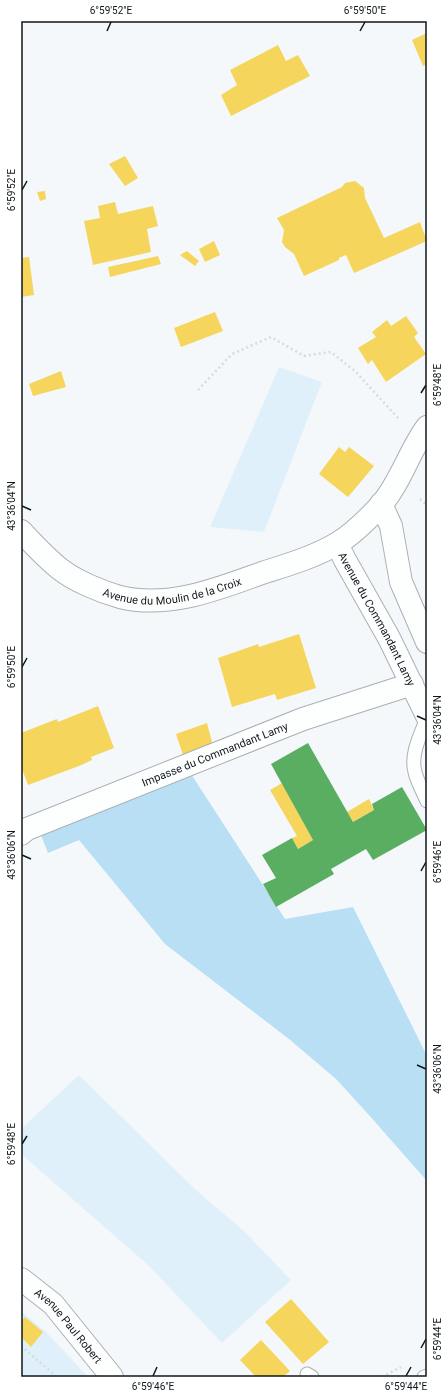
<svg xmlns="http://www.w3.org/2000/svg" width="448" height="1398" font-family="Roboto,sans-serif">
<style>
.green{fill:#e0f0fb}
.forest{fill:#b8dff4}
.homes{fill:#f6d55c}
.public{fill:#5aae61}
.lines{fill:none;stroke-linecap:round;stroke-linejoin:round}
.service-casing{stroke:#aab0b4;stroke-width:15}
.minor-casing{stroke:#aab0b4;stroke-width:24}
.tertiary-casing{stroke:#aab0b4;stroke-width:24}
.path{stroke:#d9dadb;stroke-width:2.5;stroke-dasharray:2 3;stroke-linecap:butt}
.service{stroke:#fdfefe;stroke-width:13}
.minor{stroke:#fdfefe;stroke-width:22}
.tertiary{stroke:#fdfefe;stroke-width:22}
.ticks{fill:none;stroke:#0f171b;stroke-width:1.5}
.labels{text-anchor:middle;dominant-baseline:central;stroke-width:4;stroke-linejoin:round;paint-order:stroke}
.street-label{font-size:11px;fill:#0f171b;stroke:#fff}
.neatline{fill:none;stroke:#0f171b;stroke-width:1.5}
.ticks-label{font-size:10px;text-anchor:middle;fill:#0f171b}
</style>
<rect width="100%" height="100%" fill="#f4f8fa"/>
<g class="green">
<path d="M279 367 322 382 264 532 210 527Z"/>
<path d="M79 1075 196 1190 245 1232 291 1280 222 1343 148 1265 21 1154V1129Z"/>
<path d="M21 1311 46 1332 88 1377H21Z"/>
</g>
<path class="forest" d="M191 774 285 919 353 907 427 1056V1181L369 1115 336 1079 289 1039 165 944 79 840 48 853 41 835Z"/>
<g class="homes">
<path d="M427 33V64L423 66 412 40Z"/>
<path d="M278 45 286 61 298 55 310 76 231 116 221 95 237 85 230 70Z"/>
<path d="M125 156 138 178 125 186 109 164Z"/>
<path d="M355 181 364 188 365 198 384 238 420 222 427 241 354 273 346 255 339 258V260L304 276 294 254 285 247 282 242 284 230 277 218 342 187 345 183Z"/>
<path d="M45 191 46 199 40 201 37 192Z"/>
<path d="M115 202 118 214 153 206 158 226 147 229 151 252 93 265 84 221 100 218 98 206Z"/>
<path d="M214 241 220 255 205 262 199 249Z"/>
<path d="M187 251 199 261 195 266 180 255Z"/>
<path d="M158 256 161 264 110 277 108 267Z"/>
<path d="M29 257 34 295 21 297V258Z"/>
<path d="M215 312 223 331 181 347 174 328Z"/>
<path d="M406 316 418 333 414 337 426 354 386 382 372 360 368 364 358 348 376 337 372 332 387 320 391 326Z"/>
<path d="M61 371 66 387 33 396 29 384Z"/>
<path d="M339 447 345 452 349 447 374 466 348 497 319 474Z"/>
<path d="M299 634 316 688 277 700 275 694 232 707 218 658 258 644 259 647Z"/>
<path d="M98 706 114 748 91 757 92 760 79 766 28 785 21 766V733L57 719 58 722Z"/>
<path d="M207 723 213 746 183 755 176 734Z"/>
<path d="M282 783 313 840 298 849 292 838 297 836 270 790Z"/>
<path d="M369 799 374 810 353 822 347 812Z"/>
<path d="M291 1299 329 1342 303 1364 265 1322Z"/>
<path d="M25 1317 43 1332 31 1347 21 1337V1322Z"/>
<path d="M261 1340 290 1371 283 1377H256L240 1360Z"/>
</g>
<path class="public" d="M308 743 353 822 374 810 372 804 402 787 427 830 373 860 366 849 331 869 334 874 276 907 263 884 276 878 262 855 292 838 298 849 313 840 271 764Z"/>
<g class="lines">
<g class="service-casing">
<g id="service">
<path d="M427 718C421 734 410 754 415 772 417 781 423 792 427 801"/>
<path d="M307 1374 312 1377"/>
<path d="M424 1377 427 1376"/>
</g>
</g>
<g class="minor-casing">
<g id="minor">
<path d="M381 504 391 526 401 582 427 642"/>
<path id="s1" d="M337 544 345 560 389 638 427 716"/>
<path id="s2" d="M21 834 27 829 303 719 412 684"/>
<path id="s3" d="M21 1279 53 1304 112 1377"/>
</g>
</g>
<g class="tertiary-casing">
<g id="tertiary">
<path id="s4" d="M21 531C34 545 46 558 60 569 75 581 102 592 120 597 169 609 217 589 262 573 287 565 315 557 338 543 353 534 368 519 381 505 401 482 409 451 427 427"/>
</g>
</g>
<g class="path">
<path d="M198 390 232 354 271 337 304 356 331 352 355 371 398 418"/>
<path d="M420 499 427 505"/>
<path d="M21 1346 57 1377"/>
<path d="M382 1377 401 1367"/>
</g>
<use href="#service" class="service"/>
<use href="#minor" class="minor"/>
<use href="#tertiary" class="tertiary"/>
</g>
<path class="ticks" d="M107 31 111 22M360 31 365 22M22 190 27 181M421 393 426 385M22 506 31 510M22 667 27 658M417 716 426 720M22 855 31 859M421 871 426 862M417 1065 426 1069M22 1144 27 1136M421 1348 426 1339M153 1376 157 1367M406 1376 411 1367"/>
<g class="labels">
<g class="street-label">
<text stroke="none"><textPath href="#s4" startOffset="174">Avenue du Moulin de la Croix</textPath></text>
<text stroke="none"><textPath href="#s1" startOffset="85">Avenue du Commandant Lamy</textPath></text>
<text stroke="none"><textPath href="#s2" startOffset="210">Impasse du Commandant Lamy</textPath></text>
<text stroke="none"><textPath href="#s3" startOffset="67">Avenue Paul Robert</textPath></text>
</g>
</g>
<rect width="448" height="1398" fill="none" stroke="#ffffff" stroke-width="44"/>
<rect x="22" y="22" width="404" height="1354" class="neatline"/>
<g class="ticks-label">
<text x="111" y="14">6°59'52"E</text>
<text x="365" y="14">6°59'50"E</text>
<text transform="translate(11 190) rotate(-90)" y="4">6°59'52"E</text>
<text transform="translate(437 385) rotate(-90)" y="4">6°59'48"E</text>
<text transform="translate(11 506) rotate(-90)" y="4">43°36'04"N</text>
<text transform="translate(11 667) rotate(-90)" y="4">6°59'50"E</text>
<text transform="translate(437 720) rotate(-90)" y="4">43°36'04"N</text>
<text transform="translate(11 855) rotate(-90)" y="4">43°36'06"N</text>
<text transform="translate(437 862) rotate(-90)" y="4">6°59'46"E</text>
<text transform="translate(437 1069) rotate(-90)" y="4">43°36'06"N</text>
<text transform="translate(11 1144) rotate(-90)" y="4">6°59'48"E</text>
<text transform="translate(437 1339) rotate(-90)" y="4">6°59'44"E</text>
<text x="153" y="1390">6°59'46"E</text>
<text x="406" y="1390">6°59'44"E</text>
</g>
</svg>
